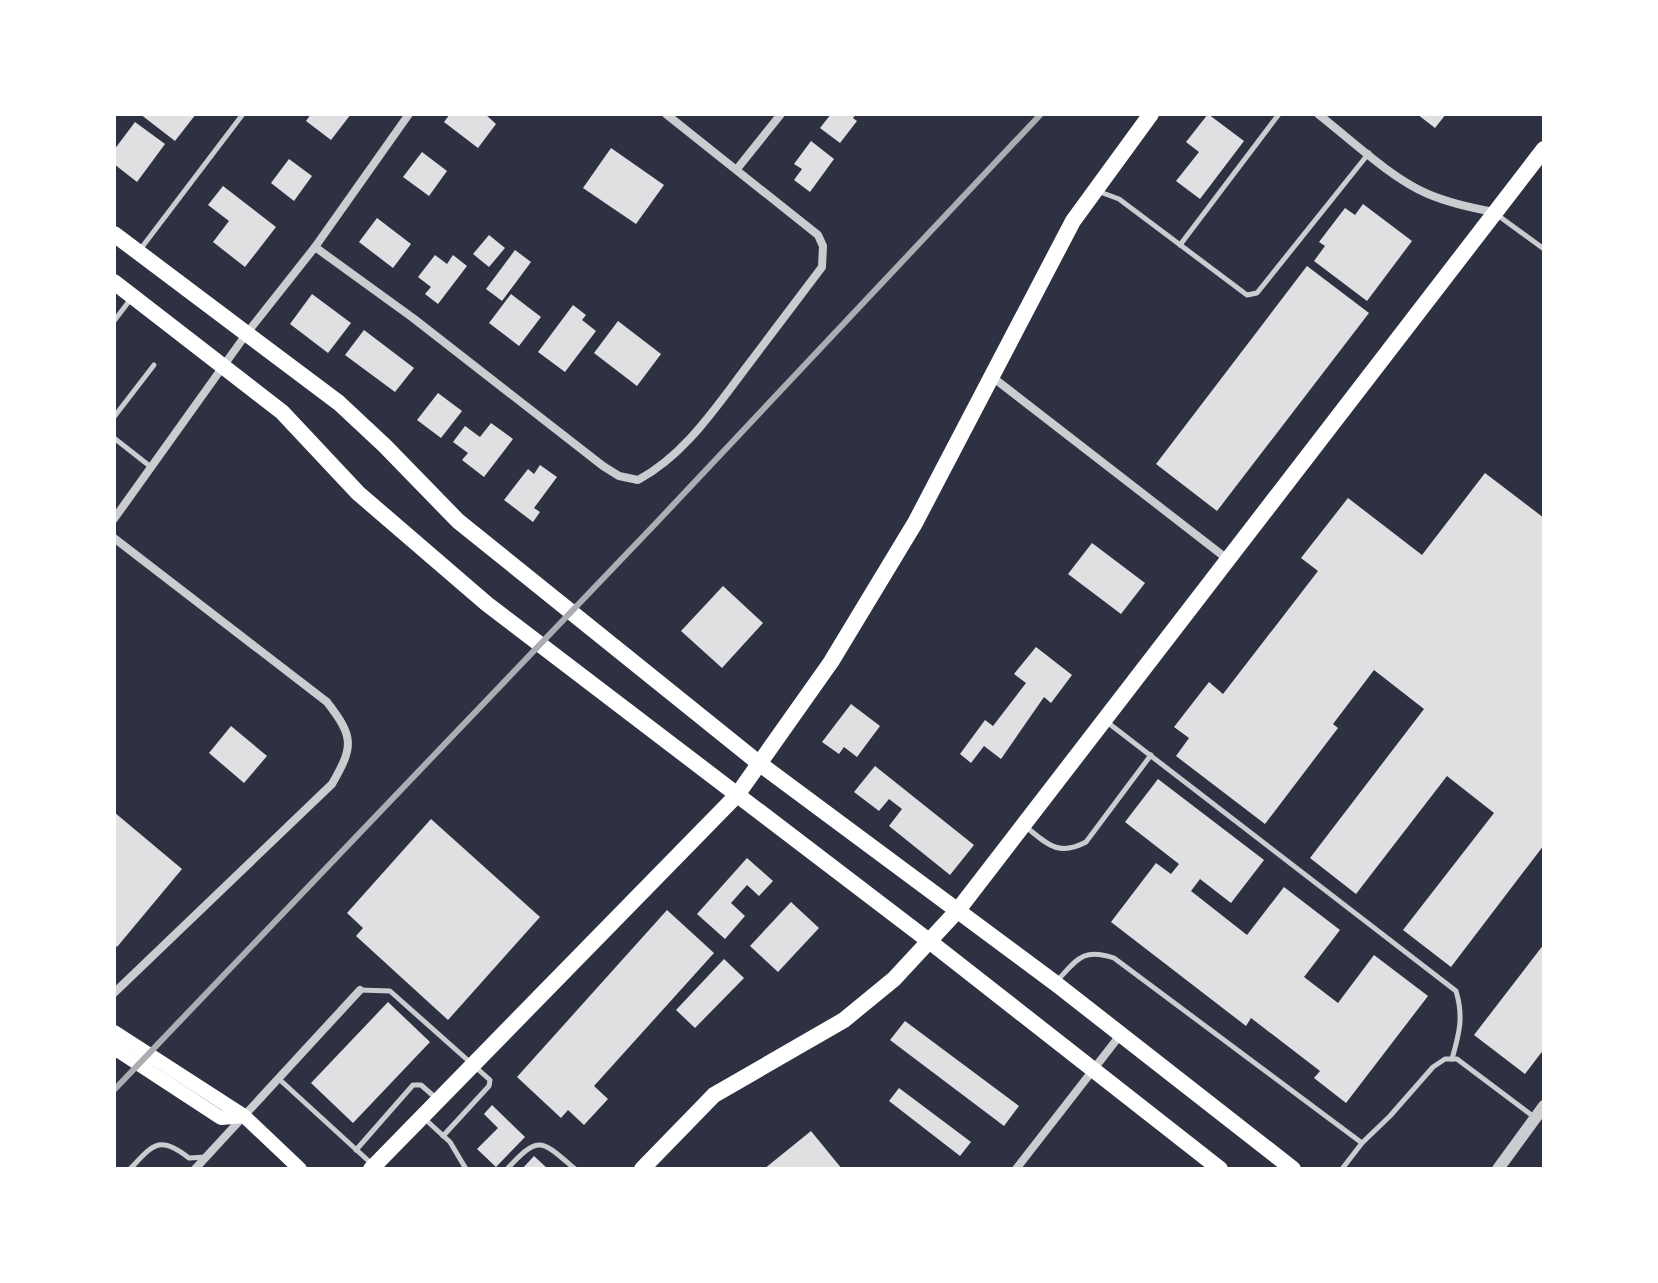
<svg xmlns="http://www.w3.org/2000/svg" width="1658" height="1283" font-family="'DM Sans',sans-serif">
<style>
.building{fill:#e0e0e3}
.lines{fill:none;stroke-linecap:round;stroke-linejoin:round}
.service{stroke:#caccd0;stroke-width:5}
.minor{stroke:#caccd0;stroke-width:8}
.tertiary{stroke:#caccd0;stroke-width:12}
.secondary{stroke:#fff;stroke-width:14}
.primary{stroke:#fff;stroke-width:16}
.rail{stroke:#abadb3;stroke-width:6}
</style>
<rect width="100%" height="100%" fill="#2d3142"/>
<g class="building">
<path d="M140 114H196L175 141Z"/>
<path d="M311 114H351L331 140 306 121Z"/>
<path d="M450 114H485L496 124 478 148 444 122Z"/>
<path d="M831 114H856L853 118 857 121 840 143 820 128Z"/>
<path d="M1208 114 1244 141 1200 199 1176 181 1199 152 1186 142Z"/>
<path d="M1417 114H1446L1435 128Z"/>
<path d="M135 122 165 144 137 182 114 164V150Z"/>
<path d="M811 141 834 159 810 192 794 180 802 169 794 164Z"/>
<path d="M611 148 664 185 636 224 583 188Z"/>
<path d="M422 152 447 171 429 196 403 177Z"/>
<path d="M289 159 312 176 294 201 271 183Z"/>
<path d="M223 186 276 227 245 267 213 242 229 221 208 205Z"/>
<path d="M1363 204 1412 241 1367 301 1314 261 1325 246 1319 242 1345 208 1355 215Z"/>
<path d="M377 218 411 244 393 268 359 242Z"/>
<path d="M489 235 505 248 489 267 473 254Z"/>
<path d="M515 250 531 262 502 301 486 289Z"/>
<path d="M435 255 447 264 453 255 467 266 438 304 425 294 431 287 418 277Z"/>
<path d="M1307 266 1369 313 1217 511 1156 464Z"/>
<path d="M312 294 351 323 328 353 290 324Z"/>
<path d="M511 294 541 317 519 346 489 323Z"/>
<path d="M573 305 586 315 582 320 596 331 565 372 538 352Z"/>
<path d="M618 321 661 354 637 386 594 353Z"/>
<path d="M364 330 414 368 395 392 345 355Z"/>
<path d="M438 393 462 411 441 438 417 420Z"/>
<path d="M491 423 513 439 484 477 462 460 468 453 453 442 465 426 480 437Z"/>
<path d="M540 465 557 477 534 508 540 512 533 522 504 500 528 469 534 474Z"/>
<path d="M1485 473 1544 518V845L1451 967 1403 930 1494 813 1447 776 1356 894 1310 858 1424 709 1374 670 1333 724 1338 728 1265 824 1176 756 1189 738 1174 727 1209 682 1223 694 1318 571 1301 558 1348 498 1422 555Z"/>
<path d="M1092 543 1145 583 1121 614 1068 574Z"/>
<path d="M723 586 763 623 722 668 681 631Z"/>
<path d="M1036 647 1072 675 1051 703 1044 697 1001 759 984 746 971 763 960 754 985 720 993 726 1026 683 1014 674Z"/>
<path d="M851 704 880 726 857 757 844 747 839 754 822 742Z"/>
<path d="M231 726 267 756 244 783 209 753Z"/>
<path d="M875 766 974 845 950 875 889 826 902 809 889 799 879 811 854 792Z"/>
<path d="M1158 779 1264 860 1231 903 1200 879 1191 891 1247 935 1284 887 1340 930 1304 977 1338 1003 1374 955 1428 996 1346 1103 1314 1078 1320 1071 1251 1018 1246 1026 1111 922 1156 863 1171 874 1179 864 1125 822Z"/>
<path d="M114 812 182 869 117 947 114 944Z"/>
<path d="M431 819 540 917 448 1020 356 936 363 928 347 913Z"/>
<path d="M747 858 773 881 759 896 747 885 731 903 745 916 725 939 697 914Z"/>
<path d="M791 902 819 928 778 972 750 946Z"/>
<path d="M667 910 714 953 594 1086 608 1099 584 1125 568 1110 561 1118 517 1077Z"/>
<path d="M1544 944V1049L1525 1074 1474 1035Z"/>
<path d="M724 959 744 978 695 1028 676 1010Z"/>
<path d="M388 1002 430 1042 353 1123 311 1083Z"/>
<path d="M905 1021 1019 1106 1004 1126 890 1040Z"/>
<path d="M899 1088 971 1142 960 1156 889 1101Z"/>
<path d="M492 1105 525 1137 496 1167 477 1149 498 1128 484 1114Z"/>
<path d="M811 1131 842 1169H764Z"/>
<path d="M534 1156 548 1169H522Z"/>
</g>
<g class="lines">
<g class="service">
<path d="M1100 192 1119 199 1247 295 1257 293 1369 153"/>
<path d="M1496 214 1544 249"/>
<path d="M1180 245 1279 114"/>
<path d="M139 251 243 114"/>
<path d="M114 321 130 300"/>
<path d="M114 417 154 365"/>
<path d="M114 438 151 467"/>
<path d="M1107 722 1456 991C1464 1017 1459 1034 1452 1059"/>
<path d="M1025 826C1047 844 1058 857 1086 842L1151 755"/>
<path d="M1056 982C1077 960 1082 947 1114 958L1362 1143 1342 1169"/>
<path d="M360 990 390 991 490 1080 489 1086 443 1136"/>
<path d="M279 1079 373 1165"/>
<path d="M426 1120 450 1142 466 1169"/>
<path d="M1362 1143 1390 1116 1433 1067 1445 1059H1457L1534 1117"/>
<path d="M356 1150 413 1085H421L437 1099"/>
<path d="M130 1169C153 1145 159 1134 189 1158L206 1157"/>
<path d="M507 1169C539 1135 540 1139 575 1169"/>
</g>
<g class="minor">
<path d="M1318 114C1350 139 1392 179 1428 194 1449 203 1472 208 1494 212"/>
<path d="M737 169 781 114"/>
<path d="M315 247 413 318 603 466 619 476 638 480C685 455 716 407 748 365 773 332 797 300 822 267L823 246 818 235 666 114"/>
<path d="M991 376 1226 558"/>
<path d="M114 519 247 333 315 247 409 114"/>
<path d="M114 538 327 702C354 737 354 746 332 784L114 993"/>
<path d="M195 1169 360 990"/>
<path d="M1016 1169 1121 1034"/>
</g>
<path class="tertiary" d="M1498 1169 1544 1106"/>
<g class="secondary">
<path d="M114 1032 244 1116 300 1169"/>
<path d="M114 1048 221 1118 244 1116"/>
</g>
<g class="primary">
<path d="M114 234 339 403 385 446 458 521 760 764 1055 983 1293 1169"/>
<path d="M114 282 282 412 358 493 487 604 929 941 1220 1169"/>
<path d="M371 1169 737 795 831 662 915 523 1073 221 1151 114"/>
<path d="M642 1169 714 1095 844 1020 894 979 958 910 1544 149"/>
</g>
<path class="rail" d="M114 1090 658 521 1041 114"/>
</g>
<rect width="1658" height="1283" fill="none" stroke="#ffffff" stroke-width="232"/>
</svg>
